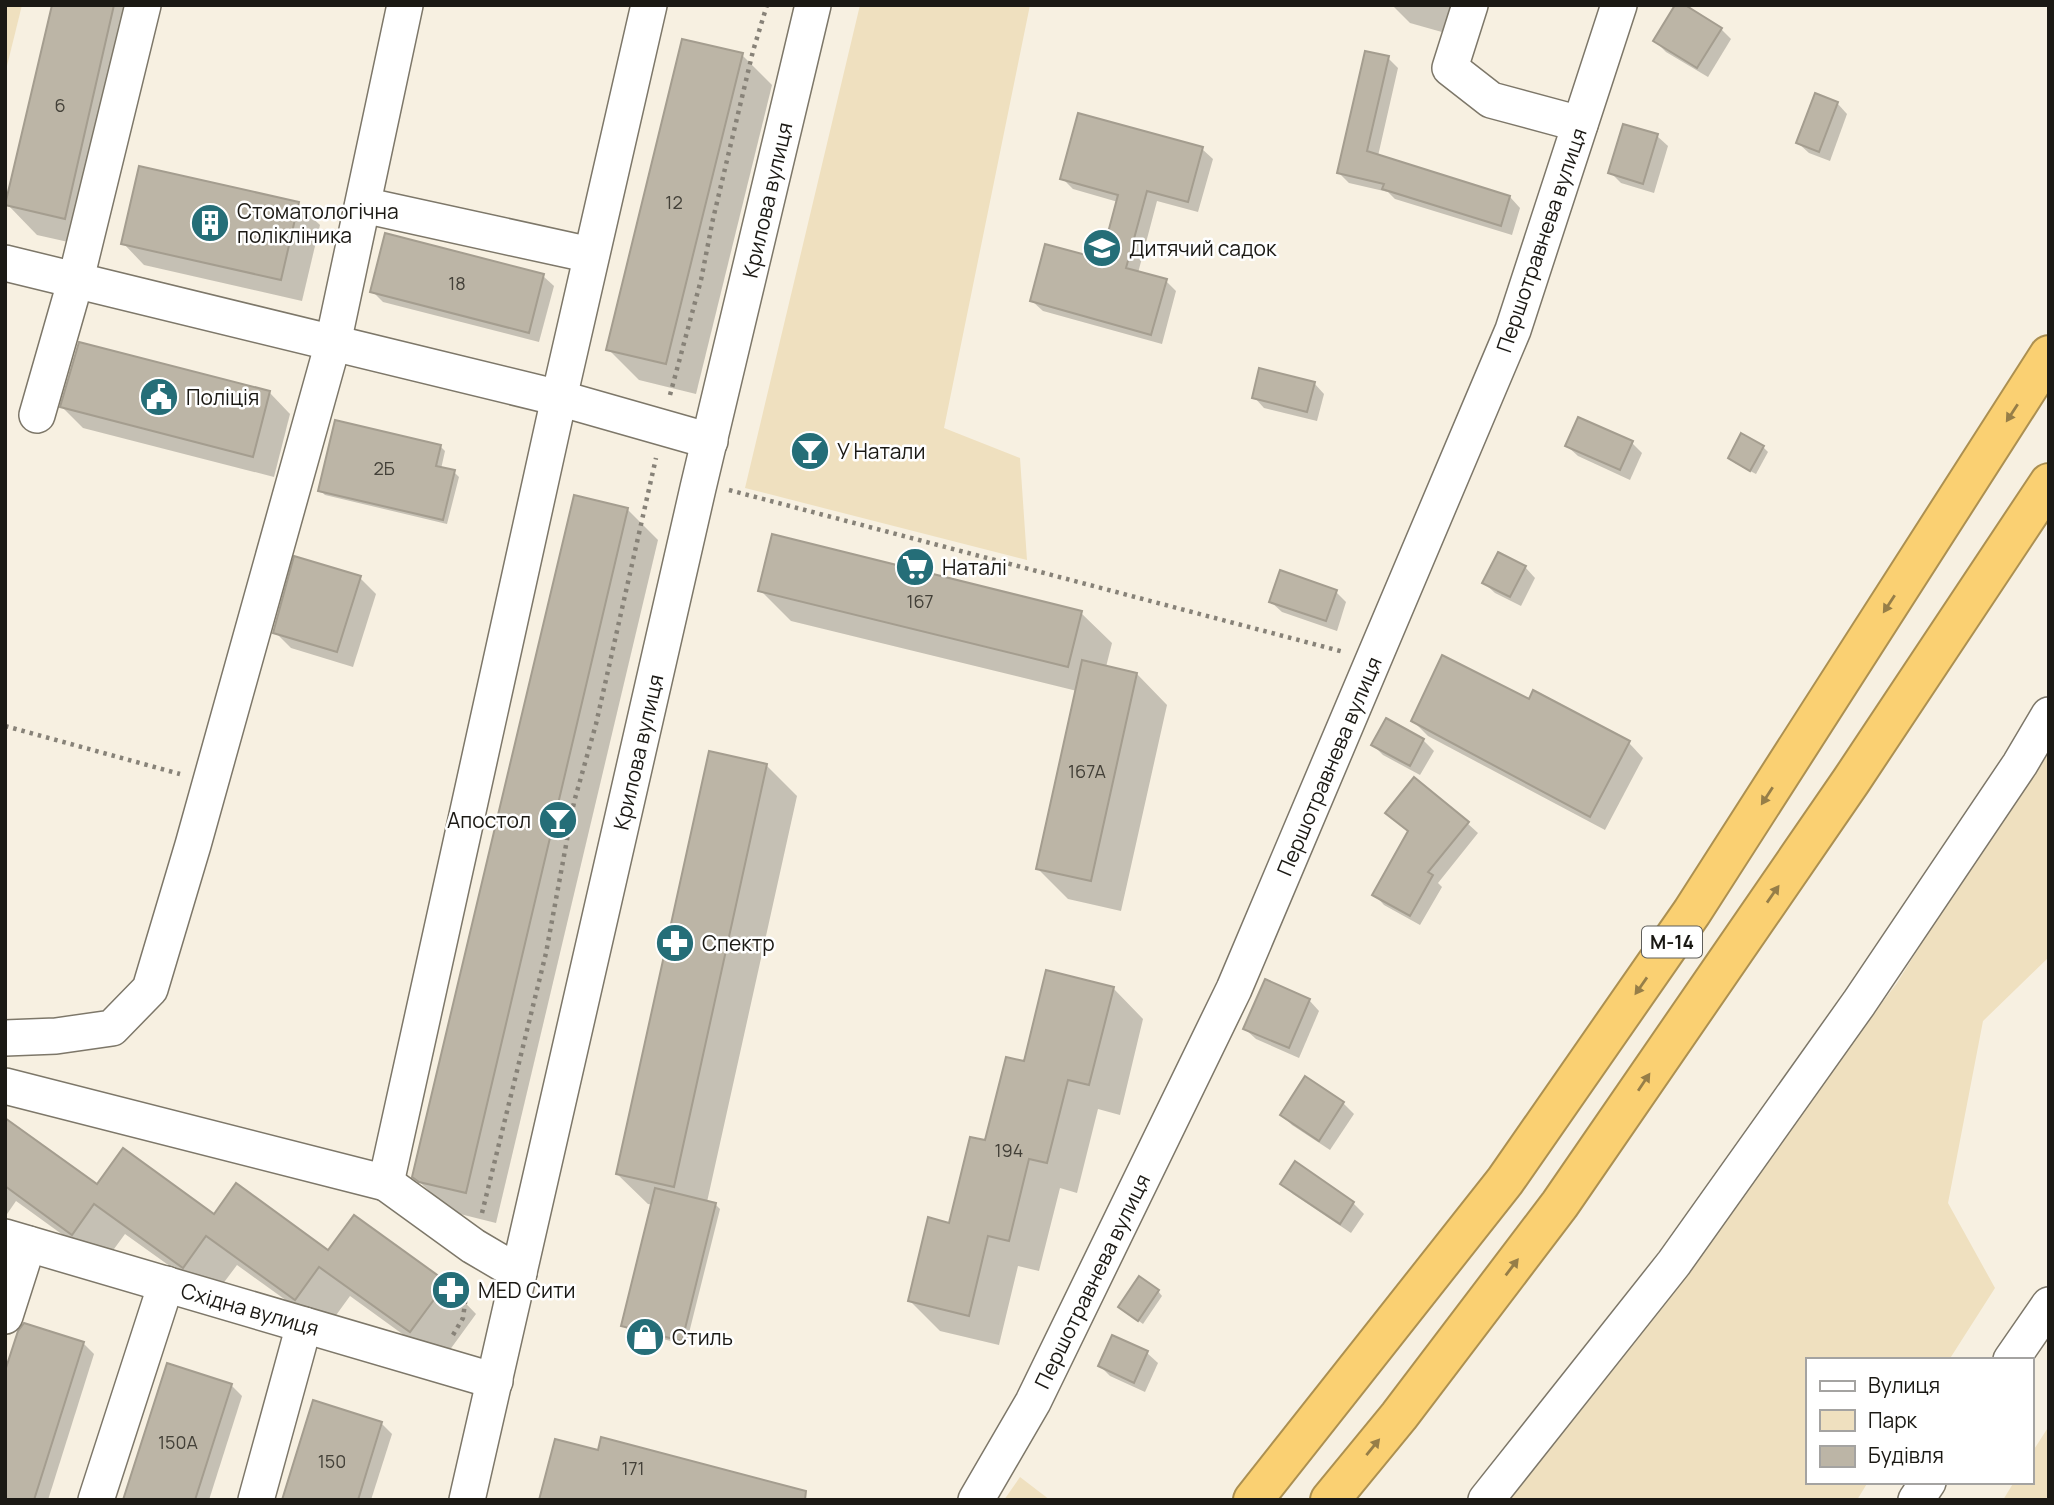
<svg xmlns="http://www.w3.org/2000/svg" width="2054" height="1505" font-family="Manrope,sans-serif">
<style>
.green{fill:#efe0bf}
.shadow{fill:#0003}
.building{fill:#bcb5a6;stroke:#a49d8f;stroke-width:2}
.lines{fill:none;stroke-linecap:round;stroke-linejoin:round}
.minor-casing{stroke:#7d7769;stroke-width:38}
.highway-casing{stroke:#ac9051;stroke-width:42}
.path{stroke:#878278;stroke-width:4.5;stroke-dasharray:3.5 5;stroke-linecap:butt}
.minor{stroke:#fff;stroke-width:35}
.highway{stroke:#fad072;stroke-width:38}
.oneway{fill:#967e48}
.labels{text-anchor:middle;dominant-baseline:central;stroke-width:5;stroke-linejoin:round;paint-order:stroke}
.number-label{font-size:18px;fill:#434038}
.shield{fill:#fff;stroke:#5f5e5a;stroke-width:2}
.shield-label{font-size:19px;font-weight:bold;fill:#1b1914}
.street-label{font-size:21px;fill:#1b1914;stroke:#fff}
.poi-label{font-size:21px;fill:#1b1914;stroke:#fff;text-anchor:start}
</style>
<rect width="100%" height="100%" fill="#f7f0e1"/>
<g class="green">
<path d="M5 5H22L5 74Z"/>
<path d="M860 5H1030L944 428 1020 458 1027 560 745 488Z"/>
<path d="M2049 737V957L1983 1021 1948 1203 1995 1288 1949 1360H1807V1482H1868L1857 1500H1503L1897 983Z"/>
<path d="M2049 1426V1500H2003L2014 1482H2031V1454Z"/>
<path d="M1020 1477 1050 1500H1004Z"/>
</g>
<g class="shadow">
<path d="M53 5H151L95 248 37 235 7 204Z"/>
<path d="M1392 5H1465L1456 36 1410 23Z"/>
<path d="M1721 29 1731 39 1708 77 1666 52 1655 41Z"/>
<path d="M742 55 772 85 696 394 639 380 608 349Z"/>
<path d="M1388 58 1398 68 1378 156 1510 197 1520 208 1512 235 1395 199 1388 192 1349 183 1339 173Z"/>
<path d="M1837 103 1847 114 1830 161 1809 153 1798 143Z"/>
<path d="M1657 136 1668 146 1654 193 1621 183 1610 172Z"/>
<path d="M1202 149 1213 159 1198 212 1157 201 1138 273 1166 281 1176 291 1162 344 1043 311 1032 301 1102 262 1118 202 1073 189 1062 178Z"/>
<path d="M298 204 320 225 302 301 144 265 123 243Z"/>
<path d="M543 276 554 286 539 342 383 302 372 291Z"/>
<path d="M1314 383 1324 394 1317 421 1264 408 1254 397Z"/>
<path d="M269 392 290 414 274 477 83 428 62 407Z"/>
<path d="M1632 443 1642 453 1630 480 1578 456 1567 446Z"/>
<path d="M440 446 445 451 441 469 454 472 459 477 447 524 325 495 320 490Z"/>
<path d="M1763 447 1768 452 1756 474 1735 463 1730 458Z"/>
<path d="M627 509 658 540 496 1223 452 1212 414 1177Z"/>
<path d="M1525 567 1535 578 1521 606 1495 593 1484 583Z"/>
<path d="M360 578 376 594 353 667 291 648 275 632Z"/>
<path d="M760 590 1081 613 1112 643 1106 667 1137 674 1167 705 1121 911 1068 899 1038 869 1077 691 791 621Z"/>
<path d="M1336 592 1346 602 1337 631 1282 612 1271 602Z"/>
<path d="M1530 701 1629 743 1643 758 1605 830 1428 736 1413 721Z"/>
<path d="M1423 740 1434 751 1420 775 1383 755 1373 745Z"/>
<path d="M767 766 797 796 707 1202 715 1204 720 1209 686 1345 628 1330 623 1325 653 1205 648 1204 617 1174Z"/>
<path d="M1398 823H1467L1478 833 1438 883 1442 887 1420 925 1384 905 1374 894 1409 832Z"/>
<path d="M1113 988 1143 1019 1120 1115 1098 1109 1077 1193 1060 1188 1039 1271 1018 1266 999 1345 940 1331 910 1301 951 1225 987 1142 1025 1064Z"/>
<path d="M1309 1000 1319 1011 1299 1058 1256 1039 1245 1029Z"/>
<path d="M1343 1103 1354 1114 1330 1150 1292 1125 1282 1115Z"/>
<path d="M5 1131 97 1187 214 1217 328 1252 446 1283 476 1314 441 1362 350 1296 326 1329 237 1265 213 1297 125 1234 103 1264 16 1201 5 1217Z"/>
<path d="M1295 1164 1353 1203 1364 1214 1351 1233 1293 1194 1282 1183Z"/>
<path d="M1158 1291 1162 1296 1143 1324 1125 1311Z"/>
<path d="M83 1343 94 1354 48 1500H5Z"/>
<path d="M1147 1353 1158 1363 1145 1392 1110 1376 1100 1366Z"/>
<path d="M231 1385 242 1396 209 1500H125Z"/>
<path d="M381 1423 392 1434 371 1500H284Z"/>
</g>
<g class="building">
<path d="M52 5H114L65 219 5 205Z"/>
<path d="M1675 5H1685L1722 28 1697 68 1653 41Z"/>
<path d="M682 39 743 53 666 364 606 350Z"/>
<path d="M1365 51 1389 56 1367 151 1510 196 1501 226 1382 189 1384 184 1337 173Z"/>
<path d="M1815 93 1838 102 1819 152 1796 143Z"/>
<path d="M1078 113 1203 147 1188 202 1147 191 1126 268 1167 279 1151 335 1030 301 1045 244 1101 259 1118 195 1060 179Z"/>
<path d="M1623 124 1658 134 1643 184 1608 173Z"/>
<path d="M139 166 299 202 281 280 121 244Z"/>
<path d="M385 233 544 274 529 333 370 292Z"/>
<path d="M79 342 270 391 253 457 60 407Z"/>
<path d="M1259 368 1315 382 1307 412 1252 398Z"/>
<path d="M1578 417 1633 441 1620 470 1565 446Z"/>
<path d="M335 420 441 445 436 466 455 470 443 520 318 491Z"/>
<path d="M1741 433 1764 446 1750 471 1728 458Z"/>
<path d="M574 495 628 508 466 1193 419 1182 412 1177Z"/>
<path d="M772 534 1082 611 1068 667 758 591Z"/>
<path d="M1498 552 1526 566 1510 597 1482 583Z"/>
<path d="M294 556 361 576 337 652 273 633Z"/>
<path d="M1280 570 1337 590 1326 621 1269 602Z"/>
<path d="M1442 655 1529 699 1533 690 1630 741 1590 817 1411 721Z"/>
<path d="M1082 660 1137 673 1091 881 1036 869Z"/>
<path d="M1386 718 1424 739 1410 766 1371 745Z"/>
<path d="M709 751 767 764 674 1187 616 1174Z"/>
<path d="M1414 777 1469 822 1428 872 1433 875 1410 916 1372 895 1408 831 1385 813Z"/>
<path d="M1046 970 1114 987 1089 1085 1068 1080 1047 1163 1029 1159 1009 1241 988 1236 969 1316 908 1301 928 1217 949 1223 970 1137 985 1140 1006 1057 1024 1061Z"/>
<path d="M1265 979 1310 999 1289 1048 1243 1029Z"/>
<path d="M1305 1076 1344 1102 1319 1141 1280 1115Z"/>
<path d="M5 1118 97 1184 123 1148 214 1214 236 1183 328 1250 354 1215 447 1282 410 1332 319 1267 295 1300 206 1236 183 1268 94 1204 72 1235 5 1186Z"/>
<path d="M1295 1161 1354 1202 1340 1224 1280 1184Z"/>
<path d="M655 1188 716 1203 682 1341 621 1326Z"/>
<path d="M1139 1276 1159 1290 1138 1321 1118 1307Z"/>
<path d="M24 1323 84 1342 34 1500H5V1371L18 1331Z"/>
<path d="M1112 1335 1148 1351 1134 1383 1098 1366Z"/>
<path d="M167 1363 232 1384 195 1500H123Z"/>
<path d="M313 1400 382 1422 358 1500H282Z"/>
<path d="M601 1437 806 1491 805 1500H539L555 1439 598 1450Z"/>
</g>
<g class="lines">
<g class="minor-casing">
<g id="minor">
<path d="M1470 5 1450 68 1491 100 1580 124"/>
<path d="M363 205 591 255"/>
<path d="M5 263 559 398 710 441"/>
<path d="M37 415 76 279 143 5"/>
<path d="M5 1038 56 1036 112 1028 150 989 193 845 333 343 405 5"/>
<path d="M5 1086 386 1183 559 398 649 5"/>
<path d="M386 1183 473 1246 519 1273"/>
<path d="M5 1237 495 1381"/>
<path d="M5 1316 28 1244"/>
<path d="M2011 1360 2049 1305"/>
<path d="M96 1500 166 1284"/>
<path d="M256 1500 304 1325"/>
<path d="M467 1500 698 488 813 5"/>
<path d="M976 1500 1033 1402 1234 989 1513 330 1619 5"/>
<path d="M1486 1500 1674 1263 1859 1003 2020 764 2049 715"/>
<path d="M1916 1500 1928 1482"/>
</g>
</g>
<g class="highway-casing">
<g id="highway">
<path d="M1253 1500 1505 1181 1692 912 2049 355"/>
<path d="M1330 1500 1399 1416 1560 1204 1851 781 2049 483"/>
</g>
</g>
<g class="path">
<path d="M670 395 701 280 713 219 753 51 767 5"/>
<path d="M729 490 1344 652"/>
<path d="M5 726 180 774"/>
<path d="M482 1213 546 953 574 802 596 724 656 458"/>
<path d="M453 1335 463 1318 468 1280"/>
</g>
<use href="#minor" class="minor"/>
<use href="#highway" class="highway"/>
</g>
<defs><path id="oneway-solid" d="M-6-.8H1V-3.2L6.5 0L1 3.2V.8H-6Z" transform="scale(1.75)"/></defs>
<g class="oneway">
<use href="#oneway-solid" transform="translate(2012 413) rotate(123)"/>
<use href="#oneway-solid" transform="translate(1889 604) rotate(123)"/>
<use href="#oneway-solid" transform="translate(1767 796) rotate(123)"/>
<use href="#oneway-solid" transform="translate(1773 894) rotate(-55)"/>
<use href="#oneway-solid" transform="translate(1641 986) rotate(125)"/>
<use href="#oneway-solid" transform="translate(1644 1082) rotate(-56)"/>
<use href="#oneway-solid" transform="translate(1512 1267) rotate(-53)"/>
<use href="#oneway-solid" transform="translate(1373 1447) rotate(-51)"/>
</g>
<defs>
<g id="building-disc" transform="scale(2.0125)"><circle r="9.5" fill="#256e78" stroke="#fff"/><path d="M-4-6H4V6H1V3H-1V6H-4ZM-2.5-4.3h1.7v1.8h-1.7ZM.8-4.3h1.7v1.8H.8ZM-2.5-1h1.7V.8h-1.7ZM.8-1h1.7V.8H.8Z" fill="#fff"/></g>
<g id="school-disc" transform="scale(2.0125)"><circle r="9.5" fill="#256e78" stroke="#fff"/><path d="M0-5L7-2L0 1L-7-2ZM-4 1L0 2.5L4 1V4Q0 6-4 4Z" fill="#fff"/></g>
<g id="civic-disc" transform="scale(2.0125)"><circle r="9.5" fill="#256e78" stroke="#fff"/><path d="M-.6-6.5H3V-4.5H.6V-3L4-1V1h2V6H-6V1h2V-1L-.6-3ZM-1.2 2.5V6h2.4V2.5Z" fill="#fff"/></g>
<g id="bar-disc" transform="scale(2.0125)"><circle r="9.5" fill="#256e78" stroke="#fff"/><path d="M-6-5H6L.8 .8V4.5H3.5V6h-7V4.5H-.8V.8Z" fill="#fff"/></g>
<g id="supermarket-disc" transform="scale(2.0125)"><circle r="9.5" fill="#256e78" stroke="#fff"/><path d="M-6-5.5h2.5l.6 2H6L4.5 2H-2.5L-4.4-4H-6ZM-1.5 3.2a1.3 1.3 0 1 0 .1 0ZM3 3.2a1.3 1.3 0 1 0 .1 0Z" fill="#fff"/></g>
<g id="pharmacy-disc" transform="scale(2.0125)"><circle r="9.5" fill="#256e78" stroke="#fff"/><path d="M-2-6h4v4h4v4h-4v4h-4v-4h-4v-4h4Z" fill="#fff"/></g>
<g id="shop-disc" transform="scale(2.0125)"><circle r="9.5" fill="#256e78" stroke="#fff"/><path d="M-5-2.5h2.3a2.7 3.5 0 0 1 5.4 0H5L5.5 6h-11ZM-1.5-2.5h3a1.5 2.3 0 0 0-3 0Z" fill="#fff"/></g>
</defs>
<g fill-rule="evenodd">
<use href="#building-disc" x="210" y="223"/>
<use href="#school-disc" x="1102" y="248"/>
<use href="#civic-disc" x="159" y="397"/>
<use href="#bar-disc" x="810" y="451"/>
<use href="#supermarket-disc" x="915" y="567"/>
<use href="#bar-disc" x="558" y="820"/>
<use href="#pharmacy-disc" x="675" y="943"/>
<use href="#pharmacy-disc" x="451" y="1290"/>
<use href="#shop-disc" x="645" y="1337"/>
</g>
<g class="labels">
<g class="number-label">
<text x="60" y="105">6</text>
<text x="674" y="202">12</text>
<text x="457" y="283">18</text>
<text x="384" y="468">2Б</text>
<text x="920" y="601">167</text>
<text x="1087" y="771">167А</text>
<text x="1009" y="1150">194</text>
<text x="178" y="1442">150А</text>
<text x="332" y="1461">150</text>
<text x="633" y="1468">171</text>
</g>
<rect class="shield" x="1642" y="926.5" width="60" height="31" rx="5"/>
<g class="shield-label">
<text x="1672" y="942">М-14</text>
</g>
<g class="street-label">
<text transform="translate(767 200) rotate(-77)">Крилова вулиця</text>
<text transform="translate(1541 240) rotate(-71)">Першотравнева вулиця</text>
<text transform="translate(638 752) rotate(-77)">Крилова вулиця</text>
<text transform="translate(1329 766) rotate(-67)">Першотравнева вулиця</text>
<text transform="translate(1092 1281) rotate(-64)">Першотравнева вулиця</text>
<text transform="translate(250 1309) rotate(16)">Східна вулиця</text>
</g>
<g class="poi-label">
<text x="237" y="211">Стоматологічна<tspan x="237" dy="24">полікліника</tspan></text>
<text x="1129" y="248">Дитячий садок</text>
<text x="186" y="397">Поліція</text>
<text x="837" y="451">У Натали</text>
<text x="942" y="567">Наталі</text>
<text x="531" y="820" text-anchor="end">Апостол</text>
<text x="702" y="943">Спектр</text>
<text x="478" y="1290">MED Сити</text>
<text x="672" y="1337">Стиль</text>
</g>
</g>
<rect width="2054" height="1505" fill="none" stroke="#1b1914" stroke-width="14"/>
<rect x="1806" y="1358" width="228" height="126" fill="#ffffff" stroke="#a4a3a1" stroke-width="2"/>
<rect x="1820" y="1381" width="35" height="10" fill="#ffffff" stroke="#a4a3a1" stroke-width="2"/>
<text x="1868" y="1393" font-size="21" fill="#1b1914">Вулиця</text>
<rect x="1820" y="1410" width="35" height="21" fill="#efe0bf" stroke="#a4a3a1" stroke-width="2"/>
<text x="1868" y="1428" font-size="21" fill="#1b1914">Парк</text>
<rect x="1820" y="1446" width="35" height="21" fill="#bcb5a6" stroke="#a4a3a1" stroke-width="2"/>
<text x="1868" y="1463" font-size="21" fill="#1b1914">Будівля</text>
</svg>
